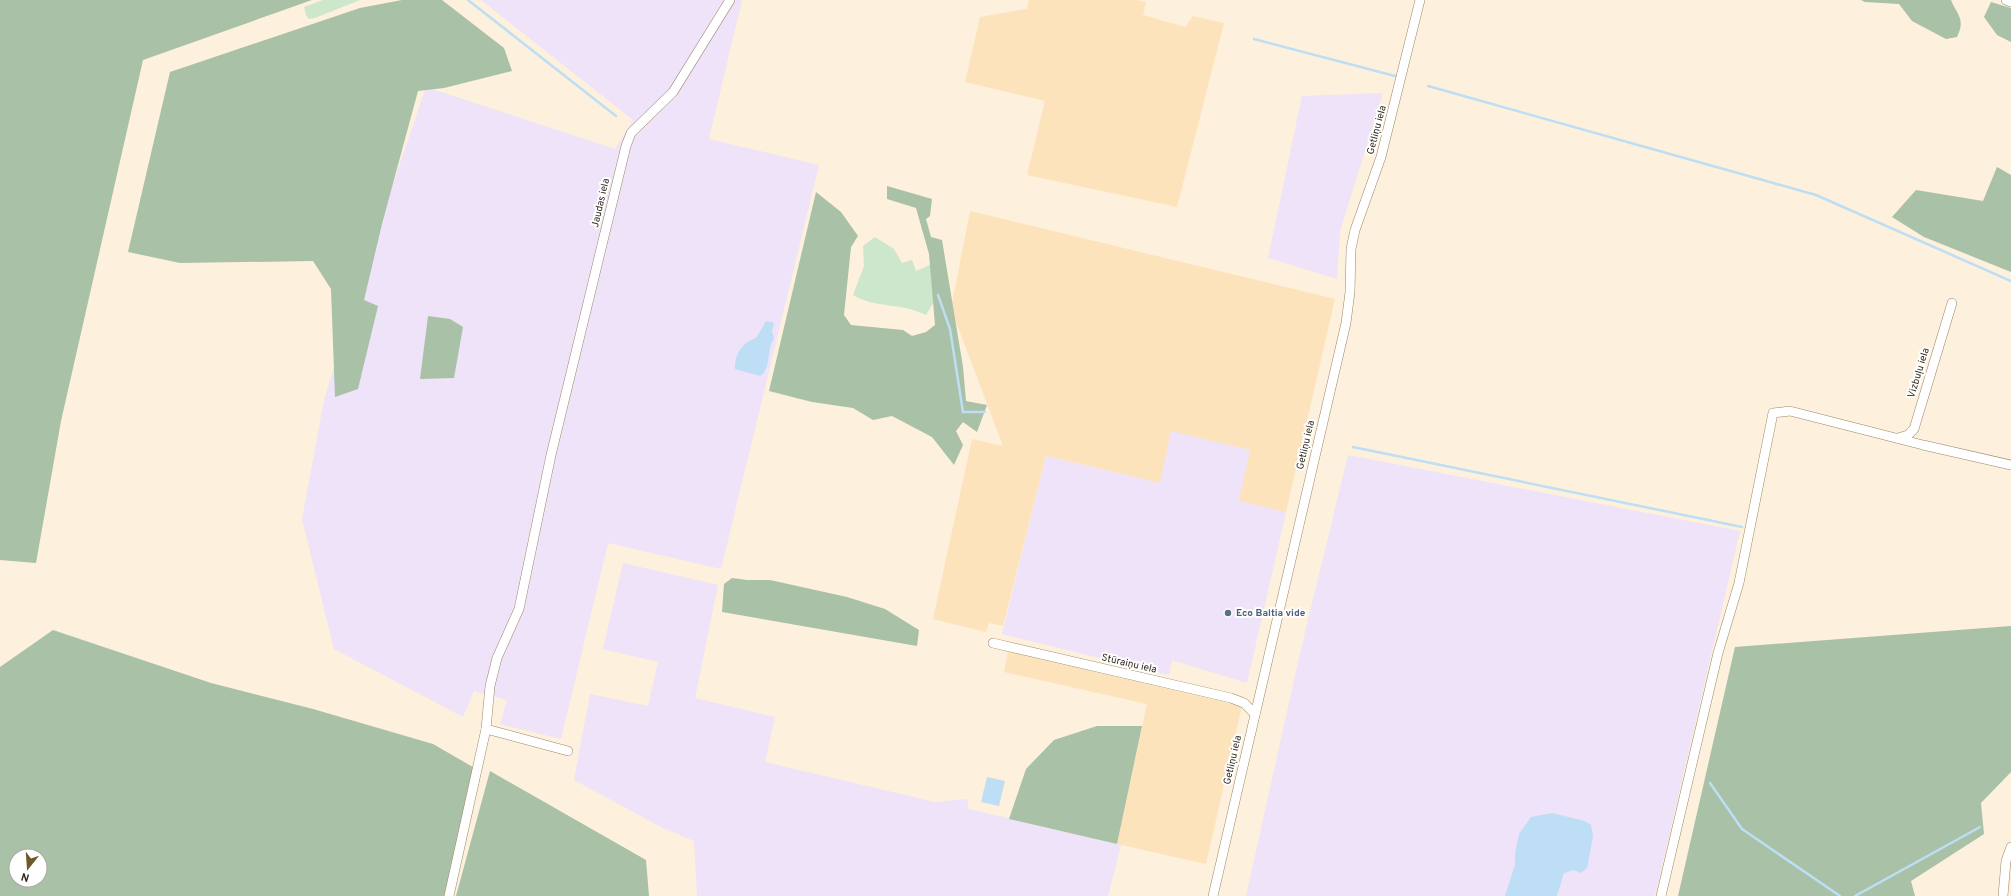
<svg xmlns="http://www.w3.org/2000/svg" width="2011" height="896" font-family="Overpass,sans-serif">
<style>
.built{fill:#fce3bb}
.industrial{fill:#eee3f8}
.green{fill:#cde7cc}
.forest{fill:#a8c1a7;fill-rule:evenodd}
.water{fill:#bddef4}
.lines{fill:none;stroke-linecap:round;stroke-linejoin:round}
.stream{stroke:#bddef4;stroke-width:2.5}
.minor-casing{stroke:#9b8869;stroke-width:10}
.minor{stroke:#fff;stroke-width:9}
.service-dot{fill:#5c6f8a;stroke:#fff;stroke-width:1.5}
.labels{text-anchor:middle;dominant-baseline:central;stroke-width:4;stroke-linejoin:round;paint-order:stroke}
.street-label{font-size:10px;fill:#30291c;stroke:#fff}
.service-label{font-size:10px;font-weight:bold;fill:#4e5e75;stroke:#fff;text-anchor:start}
</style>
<rect width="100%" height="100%" fill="#fdf0dc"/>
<g class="built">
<path d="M1029 0H1136L1146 2 1143 15 1185 27 1193 16 1224 23 1177 207 1027 175 1045 101 965 82 980 17 1027 9Z"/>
<path d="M970 211 1335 299 1286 512 1239 501 1172 431 1160 483 1046 456 1003 626 989 623 986 632 933 619 972 439 1003 446 951 309Z"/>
<path d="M1008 652 1242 706 1206 864 1117 844 1147 704 1004 672Z"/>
</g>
<g class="industrial">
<path d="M481 0H742L709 139 819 165 721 569 608 543 561 739 500 724 507 700 474 691 463 717 334 649 302 519 324 400 359 284 426 87 615 149 633 120Z"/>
<path d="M1383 93 1340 231 1337 279 1268 258 1302 96Z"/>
<path d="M1171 431 1250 450 1239 501 1286 512 1247 683 1172 660 1169 675 1002 634 1046 456 1160 483Z"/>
<path d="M1348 455 1740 531 1655 896H1246L1301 649Z"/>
<path d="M623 563 718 585 695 698 775 717 765 762 935 802 967 799 969 809 1121 845 1108 896H697L694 841 663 828 574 780 590 694 648 706 658 662 603 649Z"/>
</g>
<g class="green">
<path d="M323 0H360L315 18 309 19 306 15 304 7Z"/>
<path d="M875 237 894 249 902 263 912 260 916 271 934 263 938 295 926 315C900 302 877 309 853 295L864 266 863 246Z"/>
</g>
<g class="forest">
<path d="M0 0H312L143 60 61 421 36 563 0 560Z"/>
<path d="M402 0H442L504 48 512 71 444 88 418 91 382 224 364 300 378 306 358 389 335 397 331 289 313 261 180 263 128 252 170 72 360 8Z"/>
<path d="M1861 0H1951C1957 15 1966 19 1957 37L1946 39 1912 21 1899 4 1865 2Z"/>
<path d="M1991 2 2011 8V42L1997 35 1984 17Z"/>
<path d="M1997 167 2011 175V272L1924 237 1892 217 1916 190 1983 201Z"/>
<path d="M887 186 932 199 930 216 926 219 931 237 942 240 963 367 966 401 987 405 977 432 963 422 956 431 963 445 954 465 932 437 892 416 873 420 853 408 812 402 769 391 816 192 841 212 858 236 851 247 844 315 851 325 903 330 912 336 926 332 935 325 929 254 916 208 887 199Z"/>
<path d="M428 316 450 319 463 327 454 378 420 379Z"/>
<path d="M732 578 747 580H770L847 597 885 609 919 630 917 646 722 612 724 584Z"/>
<path d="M2011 626V772L1981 803 1984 834 1911 881 1915 896H1678L1735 647Z"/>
<path d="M53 630 211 683 313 709 433 744 478 770 449 896H0V667ZM16 856H40V880H16Z"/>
<path d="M1097 726H1142L1117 844 1009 819 1026 769 1054 740Z"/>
<path d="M490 771 646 860 649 896H456Z"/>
</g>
<g class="water">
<path d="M766 321 774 323 772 331 774 339C766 348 772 369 760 376L735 369C734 354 743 342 756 338Z"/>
<path d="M987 777 1005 781 999 806 981 802Z"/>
<path d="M1552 813 1585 821 1591 825 1593 837 1587 868 1581 873 1574 870 1564 873 1557 896H1505L1515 865V854L1519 834 1531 817Z"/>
</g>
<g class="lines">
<g class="stream">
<path d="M468 0 616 116"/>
<path d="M1254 39 1395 76"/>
<path d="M1428 86 1816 195 2011 281"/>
<path d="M938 295 950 329 963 412H985"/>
<path d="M1353 447 1742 527"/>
<path d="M1710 783 1742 829 1840 896"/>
<path d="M1855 896 1980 827"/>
</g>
<g class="minor-casing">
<g id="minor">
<path d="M2006 0 2011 2"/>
<path d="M1898 438 1908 435 1914 429 1952 303"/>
<path d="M993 643 1231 698 1244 703 1255 714"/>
<path d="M486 729 568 751"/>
<path d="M449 896 486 729 490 686 497 658 519 609 551 455 626 146 631 133 673 92 730 0"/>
<path d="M1213 896 1346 323 1350 292 1351 249 1355 230 1381 157 1420 0"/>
<path d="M1661 896 1718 653 1739 583 1773 413 1790 411 1923 445 2011 465"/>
<path d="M2003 896 2006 861 2011 847"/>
</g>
</g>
<use href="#minor" class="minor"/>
</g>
<circle class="service-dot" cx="1228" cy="613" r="4"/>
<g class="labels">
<g class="street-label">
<text transform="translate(1377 130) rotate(-75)">Getliņu iela</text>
<text transform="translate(601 203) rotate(-77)">Jaudas iela</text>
<text transform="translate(1919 373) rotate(-73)">Vizbuļu iela</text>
<text transform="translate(1306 445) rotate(-77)">Getliņu iela</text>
<text transform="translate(1129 664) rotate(13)">Stūraiņu iela</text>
<text transform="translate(1233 760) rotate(-77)">Getliņu iela</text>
</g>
<g class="service-label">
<text x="1236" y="613">Eco Baltia vide</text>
</g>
</g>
<g transform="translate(28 868) rotate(197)"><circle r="19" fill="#ffffff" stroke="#aca9a4"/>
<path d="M0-3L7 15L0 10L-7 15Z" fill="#705929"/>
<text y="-6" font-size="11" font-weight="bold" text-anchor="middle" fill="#30291c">N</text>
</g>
</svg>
